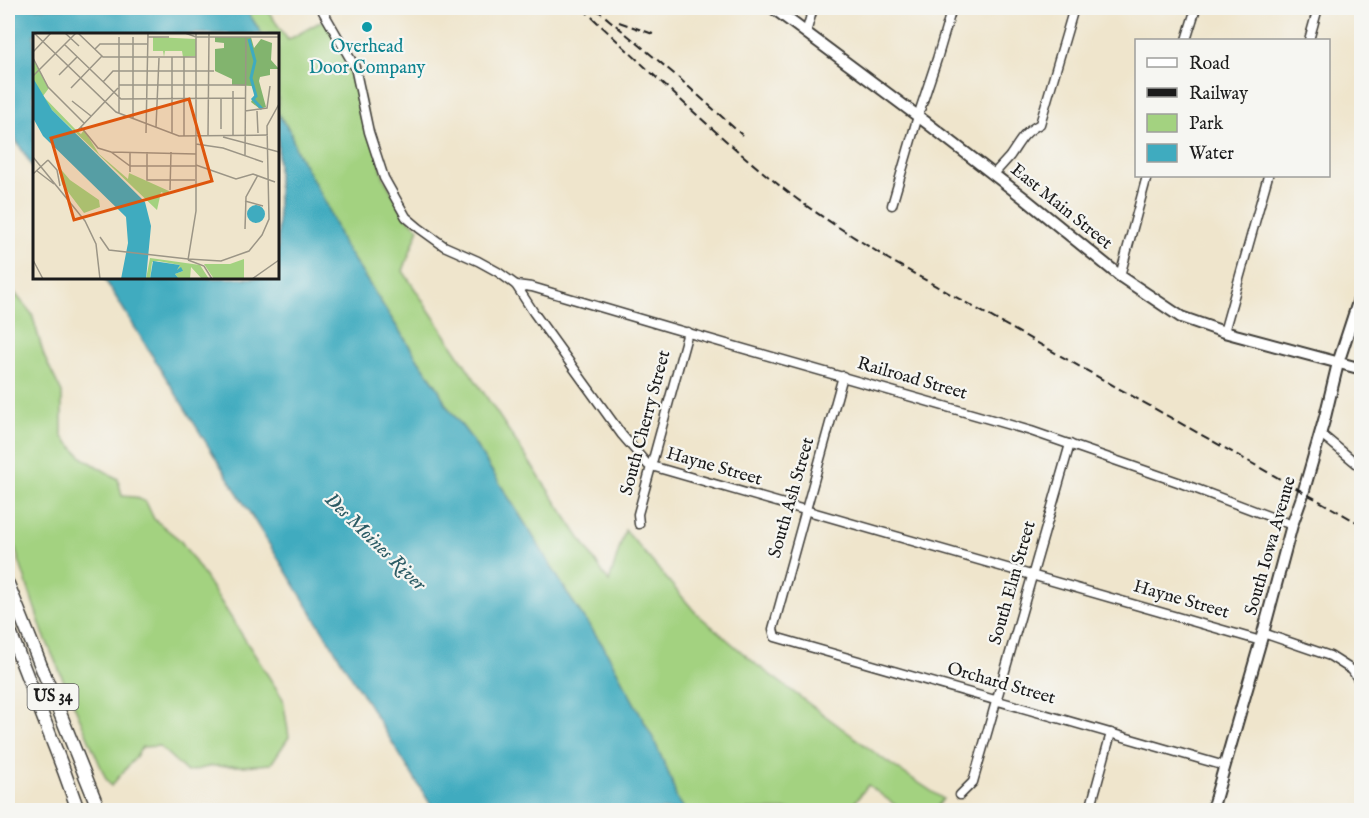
<svg xmlns="http://www.w3.org/2000/svg" width="1369" height="818" font-family="'IM FELL English',serif">
<style>
.green{fill:#a3d280;stroke:#60774e;stroke-width:1.5}
.water{fill:#3fabbf;stroke:#2e646e;stroke-width:1.5}
.lines{fill:none;stroke-linecap:round;stroke-linejoin:round}
.minor-casing{stroke:#3c3a36;stroke-width:11}
.major-casing{stroke:#3c3a36;stroke-width:14}
.highway-casing{stroke:#3c3a36;stroke-width:15}
.minor{stroke:#fff;stroke-width:8}
.major{stroke:#fff;stroke-width:10}
.highway{stroke:#fff;stroke-width:12}
.rail{stroke:#1c1c1c;stroke-width:2;stroke-dasharray:9 4.5;stroke-linecap:butt}
.culture-dot{fill:#0f9aa8;stroke:#f6f6f2;stroke-width:2}
.labels{text-anchor:middle;dominant-baseline:central;stroke-width:4.5;stroke-linejoin:round;paint-order:stroke}
.shield{fill:#f6f6f2;stroke:#5d5d5c;stroke-width:1.5}
.shield-label{font-size:16px;font-weight:bold;fill:#1c1c1c}
.culture-label{font-size:18px;fill:#0d838f;stroke:#f6f6f2}
.street-label{font-size:18px;fill:#1c1c1c;stroke:#f6f6f2}
.water-label{font-size:20px;font-style:italic;fill:#2c5c65;stroke:#f6f6f2}
.inset-river{fill:none;stroke:#3fabbf;stroke-width:3}
.inset-road{fill:none;stroke:#9b9586;stroke-width:1.5}
.view{fill:#de560d;fill-opacity:0.15;stroke:#de560d;stroke-width:3}
.inset-edge{fill:none;stroke:#1c1c1c;stroke-width:3}
</style>
<rect width="100%" height="100%" fill="#f6f6f2"/>
<filter id="ink" filterUnits="userSpaceOnUse"><feTurbulence type="fractalNoise" baseFrequency=".0167" numOctaves="2"/><feDisplacementMap in="SourceGraphic" scale="12" xChannelSelector="R" yChannelSelector="G"/><feConvolveMatrix kernelMatrix="1 2 1 2 8 2 1 2 1" color-interpolation-filters="sRGB"/></filter>
<filter id="wash" filterUnits="userSpaceOnUse"><feTurbulence type="fractalNoise" baseFrequency=".008" numOctaves="4" result="noise"/><feDisplacementMap in="SourceGraphic" scale="24" xChannelSelector="R" yChannelSelector="G"/><feGaussianBlur stdDeviation="1.35" result="paint"/><feColorMatrix in="noise" values="0 0 0 0 0 0 0 0 0 0 0 0 0 0 0 0 0 1.4 0 .05"/><feComposite in="paint" operator="in"/></filter>
<g filter="url(#wash)">
<rect width="100%" height="100%" fill="#efe5cc"/>
<g class="green">
<path d="M245 8H266L288 40 327 18 355 67 384 178 406 217 419 228 403 271 609 582 625 530 696 613 757 665 886 761 943 799 935 810H902L868 785 849 810H685L676 797 671 779 653 738 604 647 571 599 531 533 471 438 446 405 438 388 419 361 342 242 327 205 296 150 290 131 278 114V34H262Z"/>
<path d="M8 288 14 292 32 314 44 356 62 393V436L83 458 118 479 122 496 135 497 146 502 154 519 180 540 200 569 283 699 289 737 271 764 243 766H212L187 772 159 746 142 747 135 758 111 786 106 779 43 633 8 527Z"/>
</g>
<g class="water">
<path d="M8 8H245L262 34H34V169L17 142 8 125Z"/>
<path d="M278 114 290 131 296 150 327 205 342 242 419 361 438 388 446 405 471 438 531 533 571 599 604 647 653 738 671 779 676 797 685 810H434L104 278H278Z"/>
</g>
</g>
<g filter="url(#ink)">
<g class="lines">
<g class="minor-casing">
<g id="minor">
<path d="M321 8 355 67 369 132 384 178 406 217 419 228 444 246 478 261 498 272 516 285 534 313 622 435 648 465 1261 641"/>
<path d="M806 33 813 8"/>
<path d="M1186 40 1196 8"/>
<path d="M1309 40 1318 8"/>
<path d="M994 174C999 168 1005 162 1010 156 1021 140 1023 133 1040 124L1074 8"/>
<path d="M892 205 918 116 937 59 952 8"/>
<path d="M1120 276 1147 176"/>
<path d="M516 285 532 287 671 328 1031 431 1178 482 1292 525"/>
<path d="M1224 332 1268 176"/>
<path d="M843 376 773 629 775 637 1225 766"/>
<path d="M1320 433 1362 468"/>
<path d="M639 524 638 514 688 332"/>
<path d="M1263 633 1330 656 1352 670 1362 685"/>
<path d="M960 795 973 782 1070 444"/>
<path d="M1091 806 1111 733"/>
</g>
</g>
<g class="major-casing">
<g id="major">
<path d="M773 8 927 123 1024 198 1120 276 1181 317 1224 332 1362 369"/>
<path d="M1212 810 1263 633 1292 525 1302 497 1325 417 1338 363 1362 290"/>
</g>
</g>
<g class="highway-casing">
<g id="highway">
<path d="M8 584 99 810"/>
<path d="M8 627 64 771 78 810"/>
</g>
</g>
<use href="#minor" class="minor"/>
<use href="#major" class="major"/>
<use href="#highway" class="highway"/>
<g class="rail">
<path d="M582 8C649 70 716 136 789 193 820 217 855 237 888 259L1362 525"/>
<path d="M595 8 679 78 742 135"/>
<path d="M619 22 656 35"/>
</g>
</g>
</g>
<circle class="culture-dot" cx="367" cy="27" r="6"/>
<g class="labels">
<rect class="shield" x="27.5" y="684" width="51" height="26" rx="4.5"/>
<g class="shield-label">
<text x="53" y="697">US 34</text>
</g>
<g class="culture-label">
<text x="367" y="47">Overhead<tspan x="367" dy="21">Door Company</tspan></text>
</g>
<g class="street-label">
<text transform="translate(1061 207) rotate(39)">East Main Street</text>
<text transform="translate(912 379) rotate(16)">Railroad Street</text>
<text transform="translate(646 423) rotate(-75)">South Cherry Street</text>
<text transform="translate(714 467) rotate(16)">Hayne Street</text>
<text transform="translate(792 498) rotate(-74)">South Ash Street</text>
<text transform="translate(1271 546) rotate(-74)">South Iowa Avenue</text>
<text transform="translate(1013 583) rotate(-74)">South Elm Street</text>
<text transform="translate(1181 600) rotate(16)">Hayne Street</text>
<text transform="translate(1001 684) rotate(16)">Orchard Street</text>
</g>
<g class="water-label">
<text transform="translate(375 542) rotate(44)">Des Moines River</text>
</g>
</g>
<g transform="translate(33 33)">
<rect width="246" height="246" fill="#efe5cc"/>
<path d="M120 4 163 6V23L150 24 149 18H132L131 24 130 18H120ZM0 26 16 55 10 63 43 97 48 101 51 97 66 121 95 146 96 140 136 158 135 162 128 159 124 177 19 77 6 59 0 45ZM25 133 37 147 66 167 67 174 51 180 29 151ZM117 225 167 232 176 246H169L158 234 157 246H146L142 241 150 238 144 237 147 232 125 228 119 229 117 246H113ZM211 226V246H181L171 231H197Z" fill="#a3d280"/>
<path d="M182 4H218L221 15 228 6 239 10 238 27 246 36H237V42L227 44 226 48 233 74 227 76 218 69 222 61 219 53 199 52V46L182 38V16L191 15V10L182 9Z" fill="#82b46e"/>
<path d="M0 45 19 77 112 169 118 193 113 246H88L95 210 93 184 10 103 0 85ZM214 181a9 9 0 1 1 18 0a9 9 0 1 1-18 0ZM120 228 147 232 144 237 148 234 150 238 142 241 146 246H117Z" fill="#3fabbf"/>
<path class="inset-river" d="M216 6 222 28 218 45 223 63 220 66 229 76"/>
<path class="inset-road" d="M1 0 83 79 146 103 235 102M32 0 46 13M45 0 70 24H163M152 0 163 4H246M115 4H136M32 12 88 66 212 65M62 16 67 11H114M0 19 18 0M0 25 15 54 51 90M26 42 44 24M0 43 43 0M70 49 80 38H181M86 52H212M38 55 69 23M188 65V96M39 68 58 83M212 78 234 75 237 53M224 78 225 100M86 80V4M100 85V4M48 94 65 115 78 119 97 133H163M123 94 126 25M45 97 85 55M113 100 115 0M139 100V24M151 103V24M175 103 176 0M200 103V58M190 104 246 119M163 111 190 115 230 129M78 119 163 121M97 119V139M114 119V147H162M212 122 213 4M0 124 52 188 63 211 67 246M15 127 24 137 27 153M163 132 203 146 220 141 242 149M4 138 21 151M0 141 15 127M137 157 138 119M212 168 230 173M212 196 213 164 225 142M67 204 76 217 155 226 188 228 216 218 229 202 236 186 234 93 246 71M0 227 10 246M155 227 171 233 179 246M155 227 163 178V0M219 246 246 227"/>
<path class="view" d="M156 66 179 148 41 187 18 105Z"/>
<rect width="246" height="246" class="inset-edge"/>
</g>
<rect width="1369" height="818" fill="none" stroke="#f6f6f2" stroke-width="30"/>
<rect x="1135" y="39" width="195" height="138" fill="#f6f6f2" stroke="#9f9f9c" stroke-width="1.5"/>
<rect x="1147" y="58" width="30" height="9" fill="#ffffff" stroke="#9f9f9c" stroke-width="1.5"/>
<text x="1189" y="69" font-size="18" fill="#1c1c1c">Road</text>
<rect x="1147" y="88" width="30" height="9" fill="#1c1c1c" stroke="#9f9f9c" stroke-width="1.5"/>
<text x="1189" y="99" font-size="18" fill="#1c1c1c">Railway</text>
<rect x="1147" y="114" width="30" height="18" fill="#a3d280" stroke="#9f9f9c" stroke-width="1.5"/>
<text x="1189" y="129" font-size="18" fill="#1c1c1c">Park</text>
<rect x="1147" y="144" width="30" height="18" fill="#3fabbf" stroke="#9f9f9c" stroke-width="1.5"/>
<text x="1189" y="159" font-size="18" fill="#1c1c1c">Water</text>
</svg>
